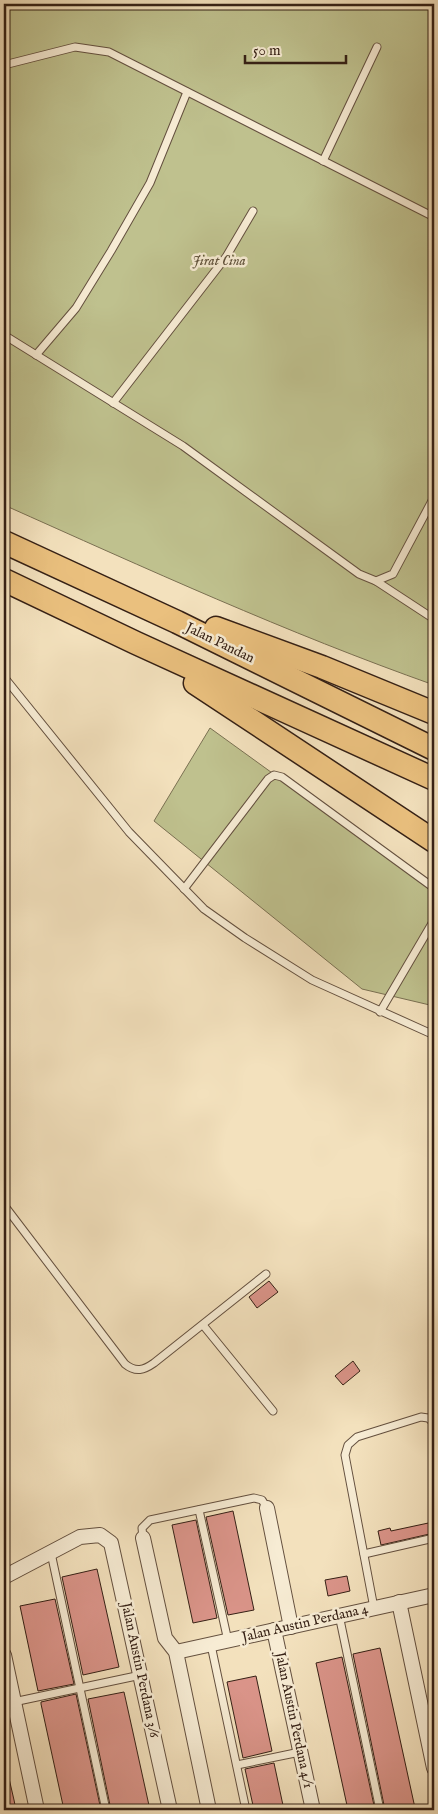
<svg xmlns="http://www.w3.org/2000/svg" width="438" height="1814" font-family="'IM FELL English',serif">
<style>
.green{fill:#bfc18e;stroke:#7a7052}
.building{fill:#da9489;stroke:#352015}
.lines{fill:none;stroke-linecap:round;stroke-linejoin:round}
.service-casing{stroke:#64503f;stroke-width:9}
.minor-casing{stroke:#64503f;stroke-width:16}
.trunk-casing{stroke:#352015;stroke-width:25}
.service{stroke:#f7ecd4;stroke-width:7}
.minor{stroke:#f7ecd4;stroke-width:14}
.trunk{stroke:#eac07e;stroke-width:22}
.labels{text-anchor:middle;dominant-baseline:central;stroke-width:5;stroke-linejoin:round;paint-order:stroke}
.park-label{font-size:14px;font-style:italic;fill:#5e5039;stroke:#f7ecd4}
.street-label{font-size:14px;fill:#352015;stroke:#f7ecd4}
</style>
<rect width="100%" height="100%" fill="#f3e1bd"/>
<filter id="stains"><feTurbulence type="fractalNoise" baseFrequency=".004" numOctaves="4"/><feColorMatrix values="0 0 0 0 .2 0 0 0 0 .09 0 0 0 0 .02 0 0 0 .5 -.17"/></filter>
<radialGradient id="worn" r=".72"><stop offset=".6" stop-color="#630" stop-opacity="0"/><stop offset="1" stop-color="#630" stop-opacity=".3"/></radialGradient>
<g class="green">
<path d="M4 4H434V685C287 633 145 568 4 505Z"/>
<path d="M210 728 434 890V1006L362 989 154 821Z"/>
</g>
<g class="building">
<path d="M269 1281 278 1292 257 1308 249 1297Z"/>
<path d="M353 1361 360 1371 343 1385 335 1376Z"/>
<path d="M233 1511 254 1610 228 1615 206 1517Z"/>
<path d="M196 1520 217 1618 193 1623 172 1525Z"/>
<path d="M433 1522 434 1533 381 1545 378 1531 390 1528 391 1531Z"/>
<path d="M97 1569 119 1667 83 1675 62 1577Z"/>
<path d="M347 1576 350 1591 328 1596 325 1580Z"/>
<path d="M55 1599 74 1684 38 1691 20 1606Z"/>
<path d="M380 1648 415 1808 403 1810H385L353 1654Z"/>
<path d="M342 1657 375 1810H348L316 1663Z"/>
<path d="M256 1676 272 1751 243 1758 227 1682Z"/>
<path d="M124 1692 132 1728 150 1810H111L88 1699Z"/>
<path d="M76 1694 101 1810H64L41 1704V1702Z"/>
<path d="M274 1763 284 1810H254L245 1769Z"/>
<path d="M8 1774 14 1800 16 1810H4V1775Z"/>
</g>
<g class="lines">
<g class="service-casing">
<g id="service">
<path d="M4 65 75 47 109 52 434 217"/>
<path d="M323 161 377 47"/>
<path d="M4 335 183 446 359 574 376 581 393 574 434 497"/>
<path d="M36 355 76 308 111 251 150 183 187 92"/>
<path d="M113 403 226 257 253 211"/>
<path d="M376 581 434 619"/>
<path d="M4 677 129 832 204 909 245 938 312 980 434 1035"/>
<path d="M184 889 268 779 274 775 282 777 434 888"/>
<path d="M380 1012 434 920"/>
<path d="M4 1107V1115"/>
<path d="M4 1205 125 1364C136 1373 144 1370 154 1363L266 1274"/>
<path d="M203 1325 273 1411"/>
<path d="M199 1510 228 1641"/>
<path d="M143 1538 142 1528 150 1520 254 1498 262 1500 267 1508"/>
<path d="M51 1553 106 1810"/>
<path d="M364 1554 434 1538"/>
<path d="M374 1608 345 1455 348 1445 357 1437 421 1417 428 1418 434 1423"/>
<path d="M339 1615 380 1810"/>
<path d="M211 1645 246 1810"/>
<path d="M4 1704 141 1675"/>
<path d="M237 1765 300 1752"/>
<path d="M428 1810 434 1809"/>
</g>
</g>
<g class="minor-casing">
<g id="minor">
<path d="M267 1508 291 1627"/>
<path d="M143 1538 165 1638 176 1652 209 1810"/>
<path d="M4 1577 80 1537 100 1535 111 1543 170 1810"/>
<path d="M399 1602 434 1768"/>
<path d="M274 1630 313 1810"/>
<path d="M176 1652 434 1595"/>
<path d="M4 1655 37 1810"/>
</g>
</g>
<g class="trunk-casing">
<g id="trunk">
<path d="M4 542 177 622 434 749"/>
<path d="M4 580 136 643 434 779"/>
<path d="M216 628 322 667 434 713"/>
<path d="M195 683 434 841"/>
</g>
</g>
<use href="#service" class="service"/>
<use href="#minor" class="minor"/>
<use href="#trunk" class="trunk"/>
</g>
<g class="labels">
<g class="park-label">
<text x="219" y="261">Jirat Cina</text>
</g>
<g class="street-label">
<text transform="translate(220 643) rotate(26)">Jalan Pandan</text>
<text transform="translate(305 1623) rotate(-13)">Jalan Austin Perdana 4</text>
<text transform="translate(140 1670) rotate(78)">Jalan Austin Perdana 3/6</text>
<text transform="translate(294 1720) rotate(78)">Jalan Austin Perdana 4/1</text>
</g>
</g>
<rect width="438" height="1814" fill="none" stroke="#f3e1bd" stroke-width="20"/>
<rect x="5" y="5" width="428" height="1804" fill="none" stroke="#352015" stroke-width="2.5"/>
<rect x="10" y="10" width="418" height="1794" fill="none" stroke="#352015"/>
<path d="M245 55v8h101v-8" fill="none" stroke="#352015" stroke-width="2.5"/>
<text x="253" y="55" font-size="15" fill="#352015" stroke="#f7ecd4" stroke-width="4" paint-order="stroke">50 m</text>
<rect width="100%" height="100%" filter="url(#stains)"/>
<rect width="100%" height="100%" fill="url(#worn)"/>
</svg>
